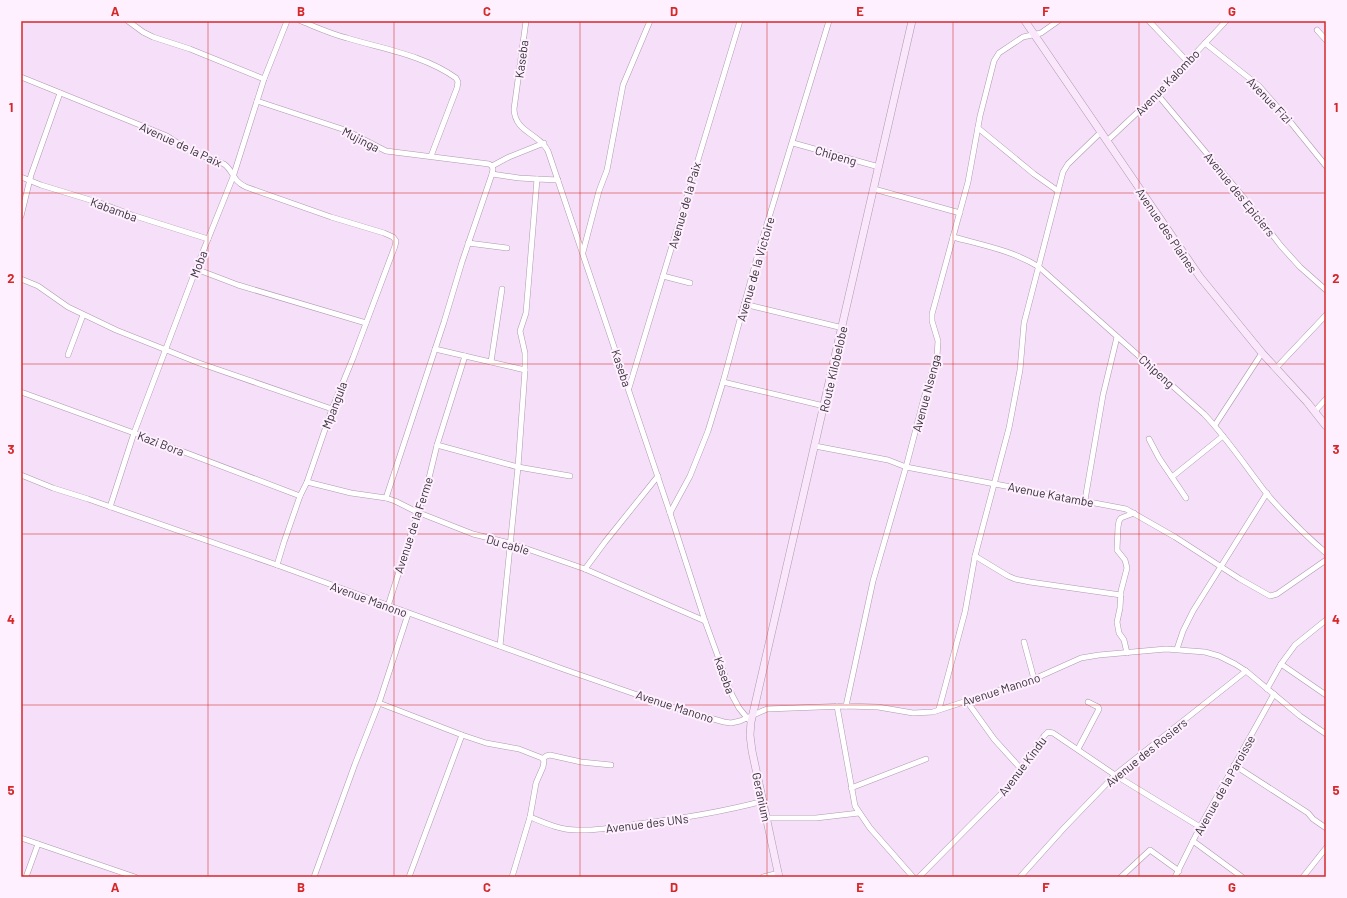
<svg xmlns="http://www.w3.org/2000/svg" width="1347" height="898" font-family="Barlow,sans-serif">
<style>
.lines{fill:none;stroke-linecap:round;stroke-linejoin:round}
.street-casing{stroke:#ae98af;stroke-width:6}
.secondary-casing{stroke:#ae98af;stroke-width:8}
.street{stroke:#fff;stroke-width:5}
.secondary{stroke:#fae7fc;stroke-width:7}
.grid{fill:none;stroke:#d62828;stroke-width:1;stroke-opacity:0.55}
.labels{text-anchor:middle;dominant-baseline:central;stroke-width:4;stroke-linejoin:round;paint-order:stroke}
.street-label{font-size:12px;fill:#383039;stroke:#fef0ff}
.neatline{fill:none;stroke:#d62828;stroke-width:1.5}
.grid-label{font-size:13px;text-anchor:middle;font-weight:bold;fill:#d62828}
</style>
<rect width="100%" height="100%" fill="#f6dff8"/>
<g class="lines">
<g class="street-casing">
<g id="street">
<path d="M128 21 143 32 153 37 190 49 264 79"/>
<path d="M301 21C316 27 331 34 347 38 383 49 424 55 456 78L458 82 457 88 431 156"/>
<path d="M526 21 514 109C515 133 539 133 548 151L670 513 705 621 732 695 739 708 748 719"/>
<path d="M1149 21 1187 61"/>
<path d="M1317 30 1326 40"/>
<path d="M1205 43 1259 86 1292 124 1326 166"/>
<path d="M21 77 167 136 188 150 224 164C234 171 232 181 246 187L331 217 384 233 393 237 396 241 395 246 353 358 332 409 307 482 300 496 284 542 277 565"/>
<path d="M1157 94 1244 198 1281 246 1300 267 1326 290"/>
<path d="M257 101 345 130 386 151 489 164 492 166"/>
<path d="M978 128 1034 174 1058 191"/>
<path d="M1107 141 1157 94 1226 21"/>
<path d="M793 143 879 167"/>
<path d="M492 166 509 157 544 143"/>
<path d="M492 174 519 178 537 179"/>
<path d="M21 177 41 185 100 203 132 215 208 239"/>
<path d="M874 189 960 213"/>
<path d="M21 216 31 175 60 93"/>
<path d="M953 237C982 245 1014 251 1039 267L1204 414C1227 438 1246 467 1267 494 1285 515 1305 535 1326 553"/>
<path d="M468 243 507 248"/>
<path d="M583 252 599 191 607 170 623 85 650 21"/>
<path d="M196 269 238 285 366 323"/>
<path d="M663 276 690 283"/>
<path d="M21 279 38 286 68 307 116 330 199 363 332 409"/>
<path d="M744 304 843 328"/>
<path d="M435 349 525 370"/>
<path d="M68 355 83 315"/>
<path d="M491 362 502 289"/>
<path d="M1276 368 1326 315"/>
<path d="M723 382 824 406"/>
<path d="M629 388 740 21"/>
<path d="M21 392 134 433 300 496"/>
<path d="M1315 411 1326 399"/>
<path d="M1215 425 1262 353"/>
<path d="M1149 439 1159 458 1186 498"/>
<path d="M437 445 518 467 570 476"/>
<path d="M815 446 888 460 906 467 1126 509 1175 537 1240 579 1270 596 1277 594 1326 560"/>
<path d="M21 475 53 488 88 499 277 565 563 669 675 708 724 722 731 723 740 721 767 709 846 706 878 707 913 713 933 712 1034 679 1081 658 1099 655 1166 649 1205 652 1219 656 1235 664 1246 671 1300 716 1326 734"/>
<path d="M1172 477 1223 436"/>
<path d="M307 482 351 493 386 498 395 501 417 512 473 534 510 543 585 569 705 621"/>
<path d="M386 498 444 322 462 262 492 174 493 169 492 166"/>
<path d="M1085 500 1103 395 1117 337"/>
<path d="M110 507 134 433 196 269 233 177 264 79 287 21"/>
<path d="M670 513 690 476 708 431 723 382 759 250 829 21"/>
<path d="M975 556 1008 576 1015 579 1030 582 1121 595"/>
<path d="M585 569 605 542 658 476"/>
<path d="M388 606 429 478 437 445 465 356"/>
<path d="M1024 642 1034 679"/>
<path d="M500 646 518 467 525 370V353L520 331 526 313 537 179 558 180"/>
<path d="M1177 649 1183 631 1193 611 1267 493"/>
<path d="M1127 653 1124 640 1119 633 1117 622 1120 608 1121 591 1127 568 1125 560 1117 550 1118 527 1119 521 1121 518 1134 513"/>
<path d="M1281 664 1326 695"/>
<path d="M1267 689 1281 664 1295 645 1326 620"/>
<path d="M966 700 994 739 1022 770"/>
<path d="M379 703 462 735 486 743 519 749 542 758 544 761 543 767 536 783 530 817 512 877"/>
<path d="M837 706 855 806 870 828 913 877"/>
<path d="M846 706 873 581 906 467 924 398 937 356 938 341 932 321V314L968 182 980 116 994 61 999 53 1023 37 1041 33 1058 21"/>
<path d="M939 709 965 612 975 556 1009 428 1020 370 1024 323 1063 172 1068 164 1101 132"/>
<path d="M1078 749 1099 709 1098 707 1088 702"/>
<path d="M543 759 546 756 550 755 581 762 611 765"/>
<path d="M1234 765 1308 813 1313 819 1326 828"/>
<path d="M851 788 926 759"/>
<path d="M530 817C545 823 560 830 577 830 597 831 618 827 637 824 680 819 722 812 764 801"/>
<path d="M766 818H816L859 813"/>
<path d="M21 838 135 877"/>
<path d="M1193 841 1242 877"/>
<path d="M26 877 38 844"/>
<path d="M314 877 355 764 379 703 408 614"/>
<path d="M409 877 462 735"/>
<path d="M763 877 779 873"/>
<path d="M919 877 1003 792 1022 770 1044 736 1048 732 1053 733 1115 775 1200 827"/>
<path d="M1020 877 1064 828 1115 775 1246 671"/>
<path d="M1121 877 1150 850 1179 871"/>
<path d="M1175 877 1200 827 1274 694"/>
<path d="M1303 877 1326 848"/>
</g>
</g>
<g class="secondary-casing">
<g id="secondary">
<path d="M1025 21 1200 277 1262 353 1307 402 1326 426"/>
<path d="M779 877 752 751 750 735 751 722 912 21"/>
</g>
</g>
<use href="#street" class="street"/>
<use href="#secondary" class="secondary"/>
</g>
<path class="grid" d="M208 21V877M394 21V877M580 21V877M767 21V877M953 21V877M1139 21V877M21 193H1326M21 364H1326M21 534H1326M21 705H1326"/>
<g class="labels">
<g class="street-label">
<text transform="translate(521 59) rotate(-82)">Kaseba</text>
<text transform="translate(1167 82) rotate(-46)">Avenue Kalombo</text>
<text transform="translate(1270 100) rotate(46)">Avenue Fizi</text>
<text transform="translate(361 139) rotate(27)">Mujinga</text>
<text transform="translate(181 144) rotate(25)">Avenue de la Paix</text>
<text transform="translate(836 155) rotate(16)">Chipeng</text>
<text transform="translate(1240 194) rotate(51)">Avenue des Epiciers</text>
<text transform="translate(684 205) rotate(-74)">Avenue de la Paix</text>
<text transform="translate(114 209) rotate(20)">Kabamba</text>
<text transform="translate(1167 230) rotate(56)">Avenue des Plaines</text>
<text transform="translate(198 264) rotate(-69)">Moba</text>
<text transform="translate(755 269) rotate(-74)">Avenue de la Victoire</text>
<text transform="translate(622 368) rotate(72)">Kaseba</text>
<text transform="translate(833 369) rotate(-77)">Route Kilobelobe</text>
<text transform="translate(1157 371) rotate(42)">Chipeng</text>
<text transform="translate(926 393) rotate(-75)">Avenue Nsenga</text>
<text transform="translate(334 405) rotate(-69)">Mpangula</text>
<text transform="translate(161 443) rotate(21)">Kazi Bora</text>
<text transform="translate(1051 494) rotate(11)">Avenue Katambe</text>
<text transform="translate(413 525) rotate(-72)">Avenue de la Ferme</text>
<text transform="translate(508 544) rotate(16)">Du cable</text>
<text transform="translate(369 599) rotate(20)">Avenue Manono</text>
<text transform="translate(725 675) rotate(70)">Kaseba</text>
<text transform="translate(1001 689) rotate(-18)">Avenue Manono</text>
<text transform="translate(675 706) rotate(18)">Avenue Manono</text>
<text transform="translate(1146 752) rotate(-39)">Avenue des Rosiers</text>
<text transform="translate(1022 766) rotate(-53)">Avenue Kindu</text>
<text transform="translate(1224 785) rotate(-61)">Avenue de la Paroisse</text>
<text transform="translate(762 797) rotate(78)">Geranium</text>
<text transform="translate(647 823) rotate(-7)">Avenue des UNs</text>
</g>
</g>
<rect width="1347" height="898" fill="none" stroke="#fef0ff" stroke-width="44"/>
<rect x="22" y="22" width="1303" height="854" class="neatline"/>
<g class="grid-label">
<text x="115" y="16">A</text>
<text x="301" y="16">B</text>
<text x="487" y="16">C</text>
<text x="674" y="16">D</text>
<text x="860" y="16">E</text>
<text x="1046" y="16">F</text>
<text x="1232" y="16">G</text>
<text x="11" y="112">1</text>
<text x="1336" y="112">1</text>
<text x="11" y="283">2</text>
<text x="1336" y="283">2</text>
<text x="11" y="454">3</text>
<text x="1336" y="454">3</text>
<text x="11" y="624">4</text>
<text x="1336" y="624">4</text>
<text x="11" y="795">5</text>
<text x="1336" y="795">5</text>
<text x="115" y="892">A</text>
<text x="301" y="892">B</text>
<text x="487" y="892">C</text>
<text x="674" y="892">D</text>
<text x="860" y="892">E</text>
<text x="1046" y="892">F</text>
<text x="1232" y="892">G</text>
</g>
</svg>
